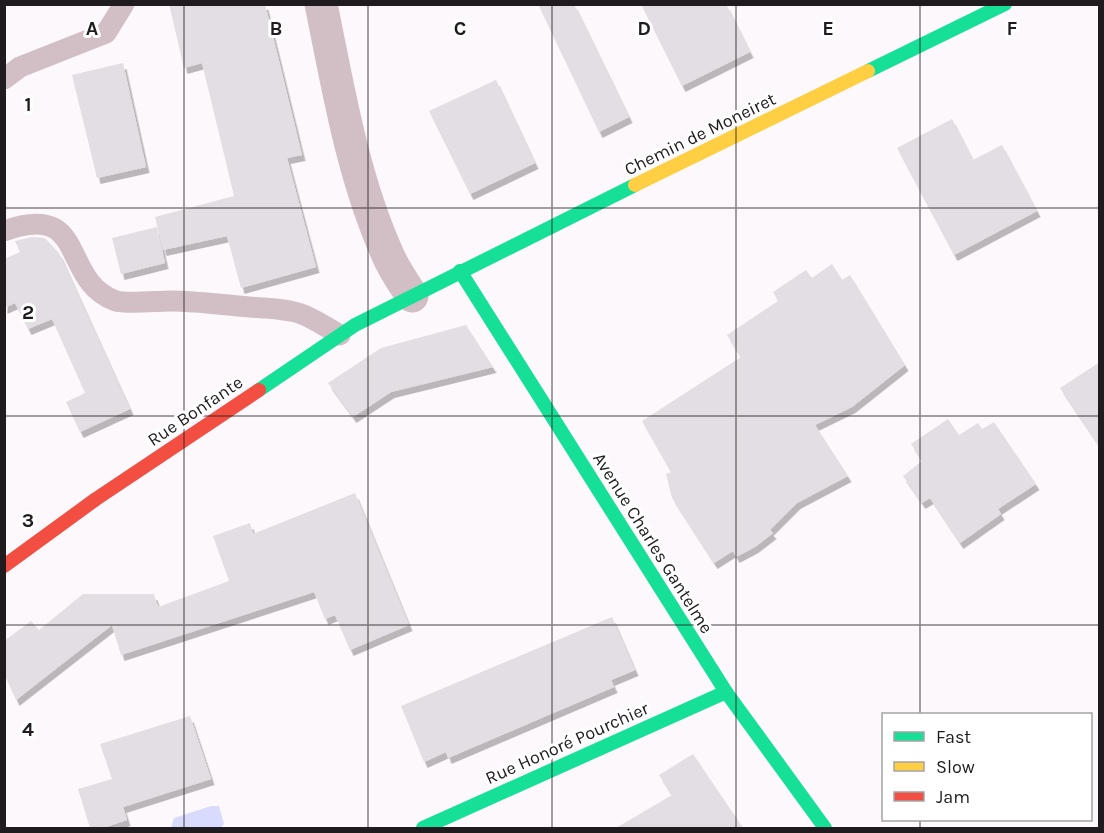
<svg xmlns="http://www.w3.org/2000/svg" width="1104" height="833" font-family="Karla,sans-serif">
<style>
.water{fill:#d8dbfe}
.building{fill:#e2dee3;filter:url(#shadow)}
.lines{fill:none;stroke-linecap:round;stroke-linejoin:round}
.lane{stroke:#d2bfc6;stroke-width:21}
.street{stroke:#d2bfc6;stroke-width:33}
.fast{stroke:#16e098;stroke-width:14}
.slow{stroke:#ffcf43;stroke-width:14}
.jam{stroke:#f24e42;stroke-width:14}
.grid{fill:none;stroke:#1f1b1f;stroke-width:1.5;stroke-opacity:0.55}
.labels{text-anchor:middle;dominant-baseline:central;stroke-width:6;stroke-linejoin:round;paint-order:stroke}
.street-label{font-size:18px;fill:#1f1b1f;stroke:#fff}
.grid-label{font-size:20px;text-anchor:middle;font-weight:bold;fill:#1f1b1f;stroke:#fff;stroke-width:6;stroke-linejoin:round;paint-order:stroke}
</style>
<defs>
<filter id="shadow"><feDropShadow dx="3.5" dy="6" stdDeviation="0" flood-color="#0004"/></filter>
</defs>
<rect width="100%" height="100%" fill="#fdf8fc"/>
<path class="water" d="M211 806H219L224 824 220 828H171L174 818Z"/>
<g class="building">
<path d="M169 4H265L302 155 287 158 316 267 241 288 227 236 163 250 155 217 234 196 202 63 184 68Z"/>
<path d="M538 4H574L629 117 599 132Z"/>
<path d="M641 4H726L750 52 682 86Z"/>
<path d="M123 63 146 167 97 178 72 75Z"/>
<path d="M496 80 535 163 470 194 429 111Z"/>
<path d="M952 119 973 160 1002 145 1037 211 954 255 897 148Z"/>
<path d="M157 227 165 263 121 274 112 238Z"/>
<path d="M32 237 45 238 59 253 130 409 80 432 66 402 85 393 52 319 28 329 15 303 4 308V259L20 252 15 241Z"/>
<path d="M832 264 842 280 850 275 905 365 852 407 815 425 848 476 797 503 770 530 773 533 755 547 736 557 733 551 714 563 672 498 666 474 671 472 642 421 741 357 727 335 778 301 773 292 806 270 812 278Z"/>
<path d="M466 325 493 367 391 392 353 417 328 383 381 348Z"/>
<path d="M1100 362V447L1060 388Z"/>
<path d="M948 419 959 435 978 423 982 429 994 422 1036 484 998 509 1001 514 960 543 930 498 922 503 903 476 922 461 911 444Z"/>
<path d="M355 493 409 625 350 650 335 615 325 619 314 592 121 655 112 625 16 700 4 673V641L31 621 39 630 83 594H154L158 607 229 581 213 536 250 523 253 534Z"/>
<path d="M612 617 635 670 611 680 614 687 448 758 446 752 424 762 401 706Z"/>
<path d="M190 716 211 779 123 807 127 820 103 828H90L78 789 112 779 100 744Z"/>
<path d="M693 754 743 828H616L672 795 659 775Z"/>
</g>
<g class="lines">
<g class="lane">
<path d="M4 79 20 67 106 33 124 4"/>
<path d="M4 231C89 200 59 281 116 301 125 304 159 301 171 301 197 301 223 305 249 307 262 308 277 308 290 311 308 314 324 326 340 335"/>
</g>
<path class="street" d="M321 4C338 87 352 174 387 253 393 268 403 282 412 296"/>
<g class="fast">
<path d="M868 71 1005 4"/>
<path d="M460 271 726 692 825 828"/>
<path d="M259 390 355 325 635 185"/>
<path d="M423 828 726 692"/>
</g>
<path class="slow" d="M635 185 868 71"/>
<path class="jam" d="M4 566 96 499 259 390"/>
</g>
<path class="grid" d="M184 4V828M368 4V828M552 4V828M736 4V828M920 4V714M4 208H1100M4 416H1100M4 625H1100M920 820V828"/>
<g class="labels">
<g class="street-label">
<text transform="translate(700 134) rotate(-26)">Chemin de Moneiret</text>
<text transform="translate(195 411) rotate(-34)">Rue Bonfante</text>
<text transform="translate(653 543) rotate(58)">Avenue Charles Gantelme</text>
<text transform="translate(567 743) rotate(-24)">Rue Honoré Pourchier</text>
</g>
</g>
<g class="grid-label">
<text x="92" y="35">A</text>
<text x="276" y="35">B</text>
<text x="460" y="35">C</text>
<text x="644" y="35">D</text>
<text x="828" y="35">E</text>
<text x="1012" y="35">F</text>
<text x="28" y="111">1</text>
<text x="28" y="319">2</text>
<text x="28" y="527">3</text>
<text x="28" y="736">4</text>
</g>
<rect width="1104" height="833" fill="none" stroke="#1f1b1f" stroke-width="12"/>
<rect x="882" y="713" width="210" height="108" fill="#ffffff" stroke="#a5a4a5" stroke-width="1.5"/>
<rect x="894" y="732" width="30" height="9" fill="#16e098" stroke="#a5a4a5" stroke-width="1.5"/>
<text x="936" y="743" font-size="18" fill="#1f1b1f">Fast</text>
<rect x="894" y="762" width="30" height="9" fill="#ffcf43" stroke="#a5a4a5" stroke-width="1.5"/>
<text x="936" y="773" font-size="18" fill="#1f1b1f">Slow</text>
<rect x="894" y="792" width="30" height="9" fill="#f24e42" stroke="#a5a4a5" stroke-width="1.5"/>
<text x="936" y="803" font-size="18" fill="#1f1b1f">Jam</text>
</svg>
